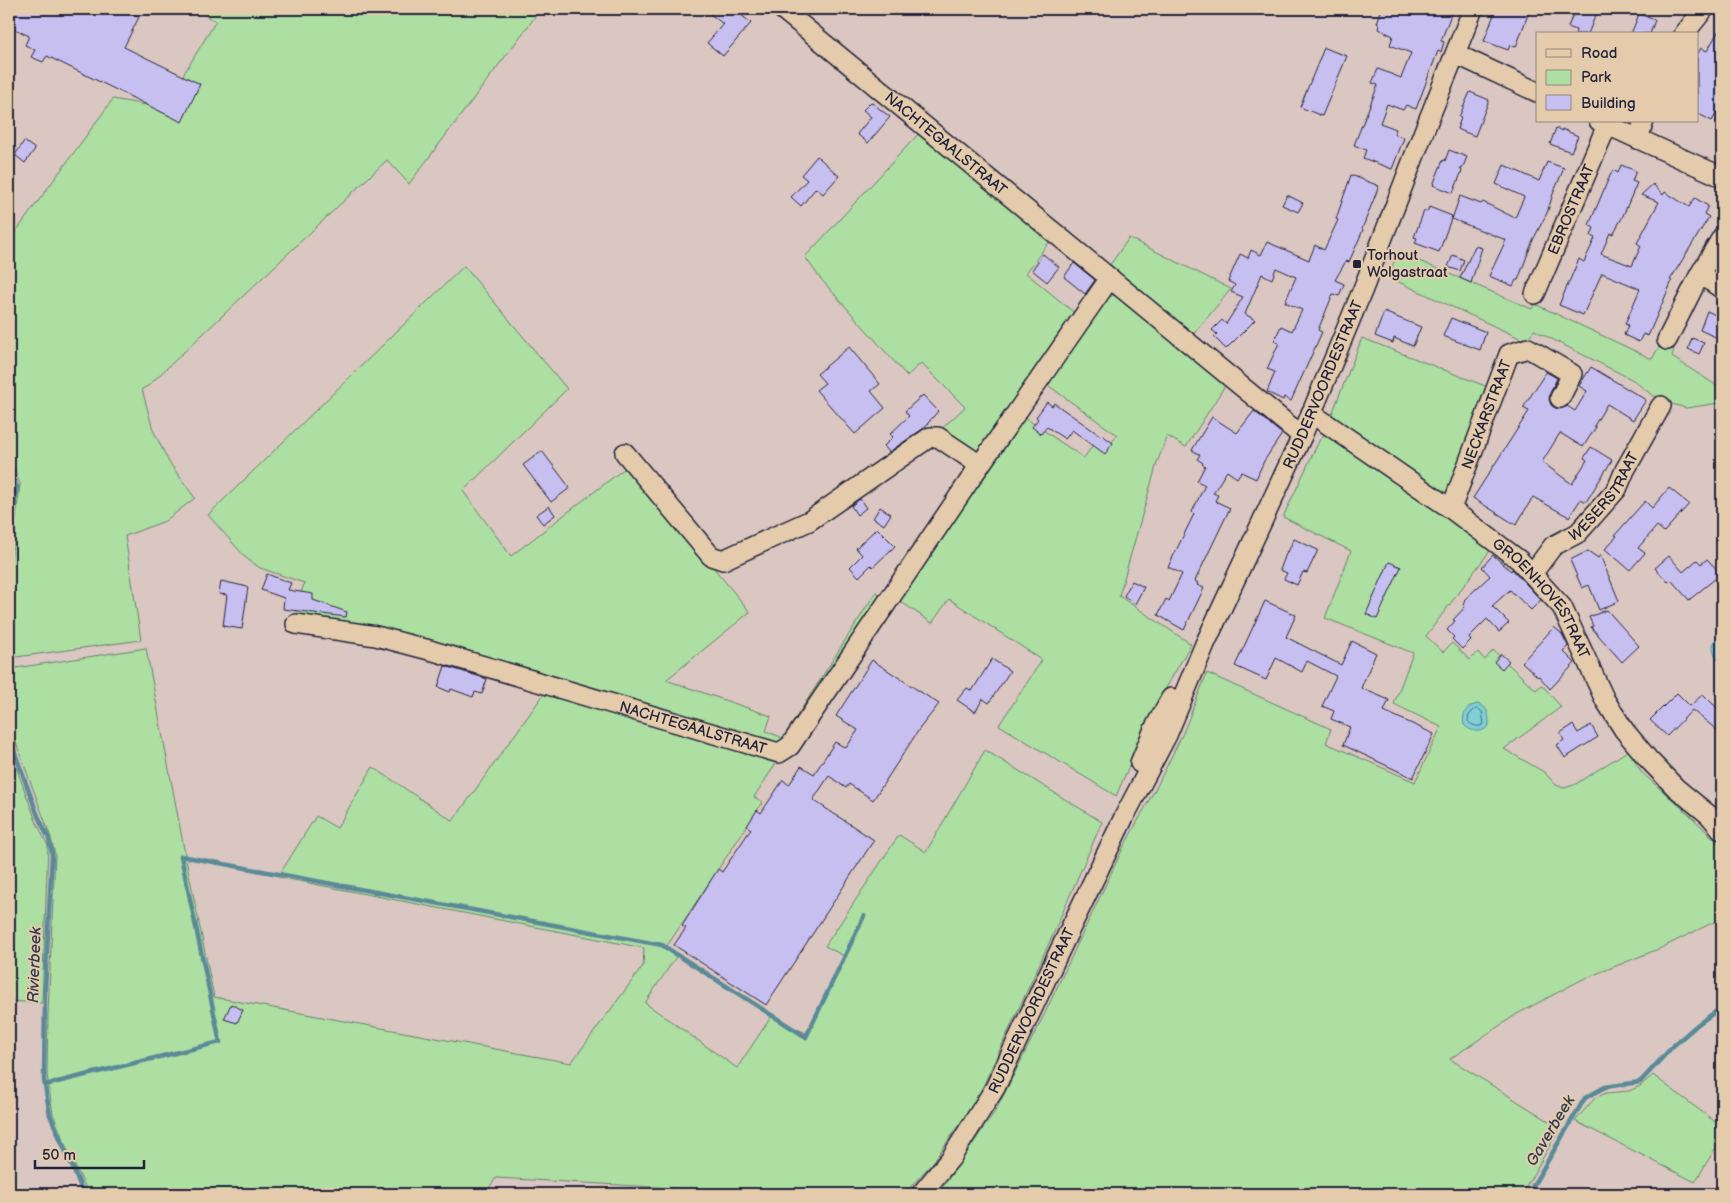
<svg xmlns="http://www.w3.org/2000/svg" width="1731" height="1203" font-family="'Balsamiq Sans',sans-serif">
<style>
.green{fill:#acdfa1;stroke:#67806e}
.water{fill:#7fd0d6;stroke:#5a8a98}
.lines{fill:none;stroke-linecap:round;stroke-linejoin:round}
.shore{stroke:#476879;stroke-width:1}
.stream{stroke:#5a8a98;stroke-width:4.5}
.building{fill:#c8bff1;stroke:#22223b}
.minor-casing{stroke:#22223b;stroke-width:22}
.minor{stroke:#e3cbac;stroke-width:19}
.poi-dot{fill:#22223b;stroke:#e3cbac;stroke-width:2}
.labels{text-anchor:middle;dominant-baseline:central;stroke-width:4;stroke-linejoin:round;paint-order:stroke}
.street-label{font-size:15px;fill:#22223b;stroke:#e3cbac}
.poi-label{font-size:15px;fill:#22223b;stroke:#e3cbac;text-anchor:start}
.water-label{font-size:16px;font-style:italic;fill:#303c52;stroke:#e3cbac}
</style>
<rect width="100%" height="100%" fill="#dbc7c1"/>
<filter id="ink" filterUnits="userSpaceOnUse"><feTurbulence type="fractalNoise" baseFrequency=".02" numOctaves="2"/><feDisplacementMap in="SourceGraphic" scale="10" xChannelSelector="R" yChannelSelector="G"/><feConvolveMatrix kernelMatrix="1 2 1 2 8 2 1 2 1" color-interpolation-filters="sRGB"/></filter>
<g filter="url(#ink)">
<g class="green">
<path d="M209 9H541L409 184 387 160 148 386 142 389 153 430 169 462 195 498 165 521 125 536 141 640 9 658V577L20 484 9 457V235L12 237 113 99 163 108 216 21 206 16Z"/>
<path d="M921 131 1052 238 1026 273 1076 314 978 455 938 432 965 407 921 363 907 376 820 278 805 257Z"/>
<path d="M1129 238 1231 289 1191 337 1107 269Z"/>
<path d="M1398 252 1532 309 1535 304 1652 359 1661 343 1674 348 1672 357 1722 389V400L1720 403 1686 408 1658 400 1633 380 1534 330 1526 341 1388 277Z"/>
<path d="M464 266 567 389 463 491 511 556 629 465 750 612 666 680 771 716 766 731 783 738 876 592 888 599 787 750 294 618 304 583 260 568 246 558 208 515Z"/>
<path d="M1117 293 1226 384 1186 447 1167 436 1157 463 1119 596 1191 644 1154 709 1116 796 999 725 1042 660 949 599 932 623 897 599 1021 415 1084 458 1097 439 1108 448 1117 435 1042 381 1104 300Z"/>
<path d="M1362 338 1488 387 1450 497 1333 420 1332 414Z"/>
<path d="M1325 434 1336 439 1492 548 1426 636 1443 652 1452 643 1470 660 1478 652 1485 660 1493 650 1536 690 1542 685 1561 707 1504 749 1544 772 1556 785 1564 788 1574 785 1629 750 1641 772 1691 816 1722 847V918L1661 948 1581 980 1517 1014 1450 1059 1560 1128 1522 1194H938L996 1110 1044 1015 1123 848 1158 784 1183 733 1207 673 1331 729 1326 743 1415 782 1441 727 1394 704 1413 653 1325 618 1351 551 1283 517 1320 439Z"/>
<path d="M146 648 185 854 214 997 571 1063 643 966 644 948 278 877 316 816 337 828 373 767 453 821 546 691 777 762 754 797 763 802 665 949 676 957 645 1003 737 1068 771 1017 806 1033 844 956 825 946 899 835 926 852 985 750 1102 822 1051 939 978 1097 934 1161 904 1194H777L496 1178 485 1194H89L69 1154 53 1114 47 1075 48 1014 55 854 50 835 9 724V669Z"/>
<path d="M9 748 36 821 48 846 42 1003 9 1001Z"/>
<path d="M1653 1075 1722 1127V1137L1695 1182 1575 1121 1595 1098 1606 1093 1629 1091 1640 1086Z"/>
</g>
<g class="water">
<path d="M1722 634V663L1717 659C1711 647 1711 642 1722 634Z"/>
<path d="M1478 704C1489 707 1489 717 1489 726 1480 734 1472 732 1464 725 1462 713 1466 706 1478 704Z"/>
</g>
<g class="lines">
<path class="shore" d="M1479 709 1482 712 1484 724C1479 728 1472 726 1468 721L1469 715 1474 710Z"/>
<g class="stream">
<path d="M9 468 17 487 9 541"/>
<path d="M9 737 38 816 49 839 52 854 45 990 44 1080 50 1115 84 1194"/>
<path d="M45 1085 220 1042 181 856 662 945 806 1037 864 916"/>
<path d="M1528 1194 1585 1098 1605 1087 1640 1082 1673 1046 1697 1025 1722 1007"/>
</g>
</g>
<g class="building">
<path d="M9 9H124L139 17 124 47 200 84 182 122 47 56 43 62 31 57 35 50 25 45 29 36 9 26Z"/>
<path d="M704 9H734L751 23 723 56 707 43 723 24Z"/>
<path d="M1382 9H1453L1441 41 1444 42 1441 52 1438 51 1416 109 1406 105 1403 110 1387 104 1380 123 1396 129 1394 134 1404 138 1392 169 1363 158 1366 150 1354 145 1378 85 1372 83 1378 69 1401 78 1411 53 1390 45 1393 36 1379 29 1380 25 1377 23Z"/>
<path d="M1496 9H1530L1516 47 1510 45 1508 50 1484 41Z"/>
<path d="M1575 9H1598L1588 34H1575L1576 30 1568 27Z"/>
<path d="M1639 14 1655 20 1650 34H1631Z"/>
<path d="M1722 25V114L1717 112 1712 121 1697 113V55L1701 48 1707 51Z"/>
<path d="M1324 48 1347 56 1322 116 1300 107Z"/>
<path d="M1470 92 1489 100 1475 136 1457 129 1461 118 1459 117Z"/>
<path d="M871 102 890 117 868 143 857 134 871 117 863 110Z"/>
<path d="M1556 128 1562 131V129L1578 136 1571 152 1550 144Z"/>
<path d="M24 141 35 149 25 163 15 155Z"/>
<path d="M1449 150 1467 157 1462 169 1460 168 1462 171 1453 193 1433 185 1443 160 1445 161Z"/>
<path d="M817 156 839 176 823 194 816 188 801 206 791 197 807 180 801 175Z"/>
<path d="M1547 162 1564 168 1553 194 1547 213 1533 240 1518 280H1516L1513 286 1489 276 1506 240 1452 219 1460 196 1481 204 1483 202 1515 218 1524 197 1496 184 1504 165 1539 181Z"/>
<path d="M1621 165 1636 171 1632 181 1637 183 1622 218 1613 234 1610 233 1601 254 1632 266 1641 246 1637 243 1659 202 1641 195 1653 184 1663 195 1665 192 1689 207 1695 198 1708 206 1704 214 1709 217 1670 280 1672 281 1648 336 1643 334 1639 342 1624 335 1628 325 1625 324 1640 289 1602 273 1583 315 1559 305 1579 259 1584 262 1595 238 1591 236 1594 228 1589 225 1608 180 1613 170 1618 173Z"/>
<path d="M1351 175 1379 186 1362 229 1363 230 1349 262 1346 261 1335 280 1344 284 1339 296 1333 294 1318 330 1322 332 1291 401 1284 397 1283 400 1267 392 1275 372 1267 369 1279 343 1274 341 1281 326 1292 331 1302 310 1285 302 1296 277 1276 268 1272 279 1262 274 1245 314 1255 320 1226 349 1214 337 1217 334 1212 330 1222 320 1226 324 1243 297 1231 292 1235 285 1228 281 1240 254 1248 258 1251 250 1261 255 1267 242 1309 260 1315 245 1324 250 1338 220 1336 219Z"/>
<path d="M1287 195 1303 203 1298 212 1282 205Z"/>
<path d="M1429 207 1452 216 1439 252 1415 243 1417 238 1414 237 1424 211 1427 212Z"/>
<path d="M1475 246 1482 248 1471 283 1460 278Z"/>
<path d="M1043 254 1059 267 1047 282 1032 270Z"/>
<path d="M1453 255 1464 260 1460 271 1448 267Z"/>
<path d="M1074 263 1095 280 1085 294 1064 277Z"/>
<path d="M1707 311 1722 318V340L1700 330Z"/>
<path d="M1384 312 1421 327 1413 346 1394 338 1393 343 1375 336Z"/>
<path d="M1451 318 1486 332 1480 350 1443 336Z"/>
<path d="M1692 338 1704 343 1699 354 1688 349Z"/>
<path d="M849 347 880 384 871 391 885 408 855 434 816 390 825 383 817 374Z"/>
<path d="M1591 367 1646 400 1633 420 1607 404 1594 426 1596 427 1583 447 1560 433 1542 462 1572 484 1587 460 1584 458 1591 447 1612 460 1586 502 1581 499 1569 517 1533 497 1516 525 1473 498 1529 411 1523 408 1546 372 1557 378 1550 393 1549 399 1551 405 1555 408 1560 409 1567 406 1575 411 1587 391 1579 386Z"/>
<path d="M923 395 938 411 924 428 889 452 884 446 893 437 890 434 909 416 905 411Z"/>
<path d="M1047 402 1052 406 1054 403 1101 436 1102 435 1113 443 1105 454 1072 430 1065 439 1047 427 1041 434 1032 427 1038 419 1036 417Z"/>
<path d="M1254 411 1282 434 1264 461 1256 479 1241 472 1237 478 1227 471 1213 493 1218 495 1215 501 1230 508 1195 581 1198 583 1197 585 1204 588 1184 630 1158 615 1166 599 1169 601 1182 574 1168 567 1194 514 1192 512 1205 485 1197 481 1205 466 1202 464 1203 463 1197 459 1200 455 1192 450 1212 417 1237 433Z"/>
<path d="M542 451 570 488 551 502 523 465Z"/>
<path d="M1669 488 1689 504 1664 532 1657 526 1638 548 1645 553 1630 570 1605 549 1617 536 1615 535 1645 501 1652 508Z"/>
<path d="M860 499 866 508 857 515 851 506Z"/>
<path d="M549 506 555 515 543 524 536 515Z"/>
<path d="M880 507 891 514 884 525 873 518Z"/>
<path d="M877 528 895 546 873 567 871 565 859 577 850 567 862 555 856 548Z"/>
<path d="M1294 539 1318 550 1307 573 1303 572 1297 585 1284 579 1287 573 1280 570 1287 551 1288 552Z"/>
<path d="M1588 551 1598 558 1600 555 1619 601 1599 610 1589 585 1582 588 1570 560Z"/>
<path d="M1493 555 1511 571 1512 569 1541 600 1531 610 1510 590 1492 606 1509 623 1499 632 1487 619 1469 637 1471 640 1462 649 1452 639 1454 637 1447 630 1455 621 1453 620 1465 607 1463 604 1465 602 1464 600 1490 576 1482 567Z"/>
<path d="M1669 556 1683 572 1697 560 1701 564 1707 559 1721 574 1689 600 1671 580 1668 582 1655 568Z"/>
<path d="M1389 562 1401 567 1377 619 1366 614Z"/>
<path d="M267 574 291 583 288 590 313 594V600L347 612 346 617 283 609 284 598 261 590Z"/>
<path d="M221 581 248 587 242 629 223 626 227 595 219 594Z"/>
<path d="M1132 581 1144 587 1135 604 1124 596Z"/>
<path d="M1265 601 1296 615 1286 637 1341 665 1352 641 1376 653 1361 688 1389 700 1384 711 1434 734 1413 778 1343 745 1350 727 1331 719 1334 711 1322 706 1336 676 1307 661 1302 672 1276 658 1266 680 1235 666Z"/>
<path d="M1607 610 1639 646 1622 662 1591 627 1593 626 1589 617Z"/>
<path d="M1554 627 1562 634 1568 646 1563 651 1575 663 1550 689 1539 676 1538 677 1522 662Z"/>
<path d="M1501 654 1509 661 1502 669 1494 662Z"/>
<path d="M992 659 1010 671 989 703 983 699 975 712 957 700 967 688 972 691Z"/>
<path d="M872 660 939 704 920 728 873 800 849 784 846 788 829 776 813 800 874 840 766 1005 674 945 686 928 682 926 718 869 722 872 751 829 747 826 757 810 761 813 783 780 789 785 801 766 814 774 835 742 846 748 858 730 836 716Z"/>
<path d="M445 666 487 679 482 694 475 692 473 697 451 689 450 692 438 687Z"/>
<path d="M1677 693 1690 706 1703 694 1722 713V734L1692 710 1667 736 1650 720Z"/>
<path d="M1573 725 1578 733 1591 725 1598 737 1565 758 1557 745 1564 740 1560 733Z"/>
<path d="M231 1004 243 1010 237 1023 224 1019Z"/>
</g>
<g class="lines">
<g class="minor-casing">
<g id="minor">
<path id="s1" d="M782 9 1302 436"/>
<path d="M1684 34 1704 9"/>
<path d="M1456 54 1537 92"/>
<path d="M1599 121 1722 177"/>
<path d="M1638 139 1644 121"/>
<path d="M1700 274 1722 289"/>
<path id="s2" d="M1535 294 1607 125"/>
<path d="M1667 340 1700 274 1722 237"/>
<path id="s3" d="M1311 413 1451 509 1519 560 1562 607 1605 700 1624 730 1649 760 1676 788 1709 815 1722 830"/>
<path d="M625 453 711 556 723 560 809 521 930 437H938L980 465"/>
<path id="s4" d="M1451 509 1509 354 1528 348 1572 374 1560 398"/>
<path id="s5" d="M1532 574 1553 546 1578 533 1617 489 1625 470 1661 406"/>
<path id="s6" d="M296 624 376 636 433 651 779 753 790 746 980 465 1110 278"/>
<path d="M1140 763 1154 729 1171 698"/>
<path id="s7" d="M921 1194 951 1158 995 1088 1057 956 1124 817 1167 735 1205 644 1302 436 1363 289 1424 131 1473 9"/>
</g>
</g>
<use href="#minor" class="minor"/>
</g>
</g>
<rect class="poi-dot" x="1352" y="259" width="10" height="10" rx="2.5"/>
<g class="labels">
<g class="street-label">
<text stroke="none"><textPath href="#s1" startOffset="212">NACHTEGAALSTRAAT</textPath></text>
<text stroke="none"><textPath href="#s2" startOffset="92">EBROSTRAAT</textPath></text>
<text stroke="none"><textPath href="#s7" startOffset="906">RUDDERVOORDESTRAAT</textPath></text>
<text stroke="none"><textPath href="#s4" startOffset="101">NECKARSTRAAT</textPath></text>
<text stroke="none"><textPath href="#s5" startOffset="108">WESERSTRAAT</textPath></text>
<text stroke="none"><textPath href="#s3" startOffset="299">GROENHOVESTRAAT</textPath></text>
<text stroke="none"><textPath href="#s6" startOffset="411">NACHTEGAALSTRAAT</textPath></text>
<text stroke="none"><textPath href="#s7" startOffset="215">RUDDERVOORDESTRAAT</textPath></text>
</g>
<g class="poi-label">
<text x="1367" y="255">Torhout<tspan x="1367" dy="17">Wolgastraat</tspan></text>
</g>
<g class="water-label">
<text transform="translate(35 965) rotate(-88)">Rivierbeek</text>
<text transform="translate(1551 1131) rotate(-59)">Gaverbeek</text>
</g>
</g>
<rect width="1731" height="1203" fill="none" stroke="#e3cbac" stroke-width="30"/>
<rect x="15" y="15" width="1701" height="1173" fill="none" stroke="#22223b" stroke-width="2" filter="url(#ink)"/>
<rect x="1536" y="32" width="162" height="90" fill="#e3cbac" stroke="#96877f"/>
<rect x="1546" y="49" width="25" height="8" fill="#e3cbac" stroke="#96877f"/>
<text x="1581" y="58" font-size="15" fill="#22223b">Road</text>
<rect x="1546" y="70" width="25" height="15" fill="#acdfa1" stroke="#96877f"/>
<text x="1581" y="82" font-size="15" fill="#22223b">Park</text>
<rect x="1546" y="95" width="25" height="15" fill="#c8bff1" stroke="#96877f"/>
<text x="1581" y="108" font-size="15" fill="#22223b">Building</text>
<path d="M35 1160v8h109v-8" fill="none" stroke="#22223b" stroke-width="2.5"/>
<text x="42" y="1160" font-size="15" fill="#22223b" stroke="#e3cbac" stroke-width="4" paint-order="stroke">50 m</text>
</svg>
